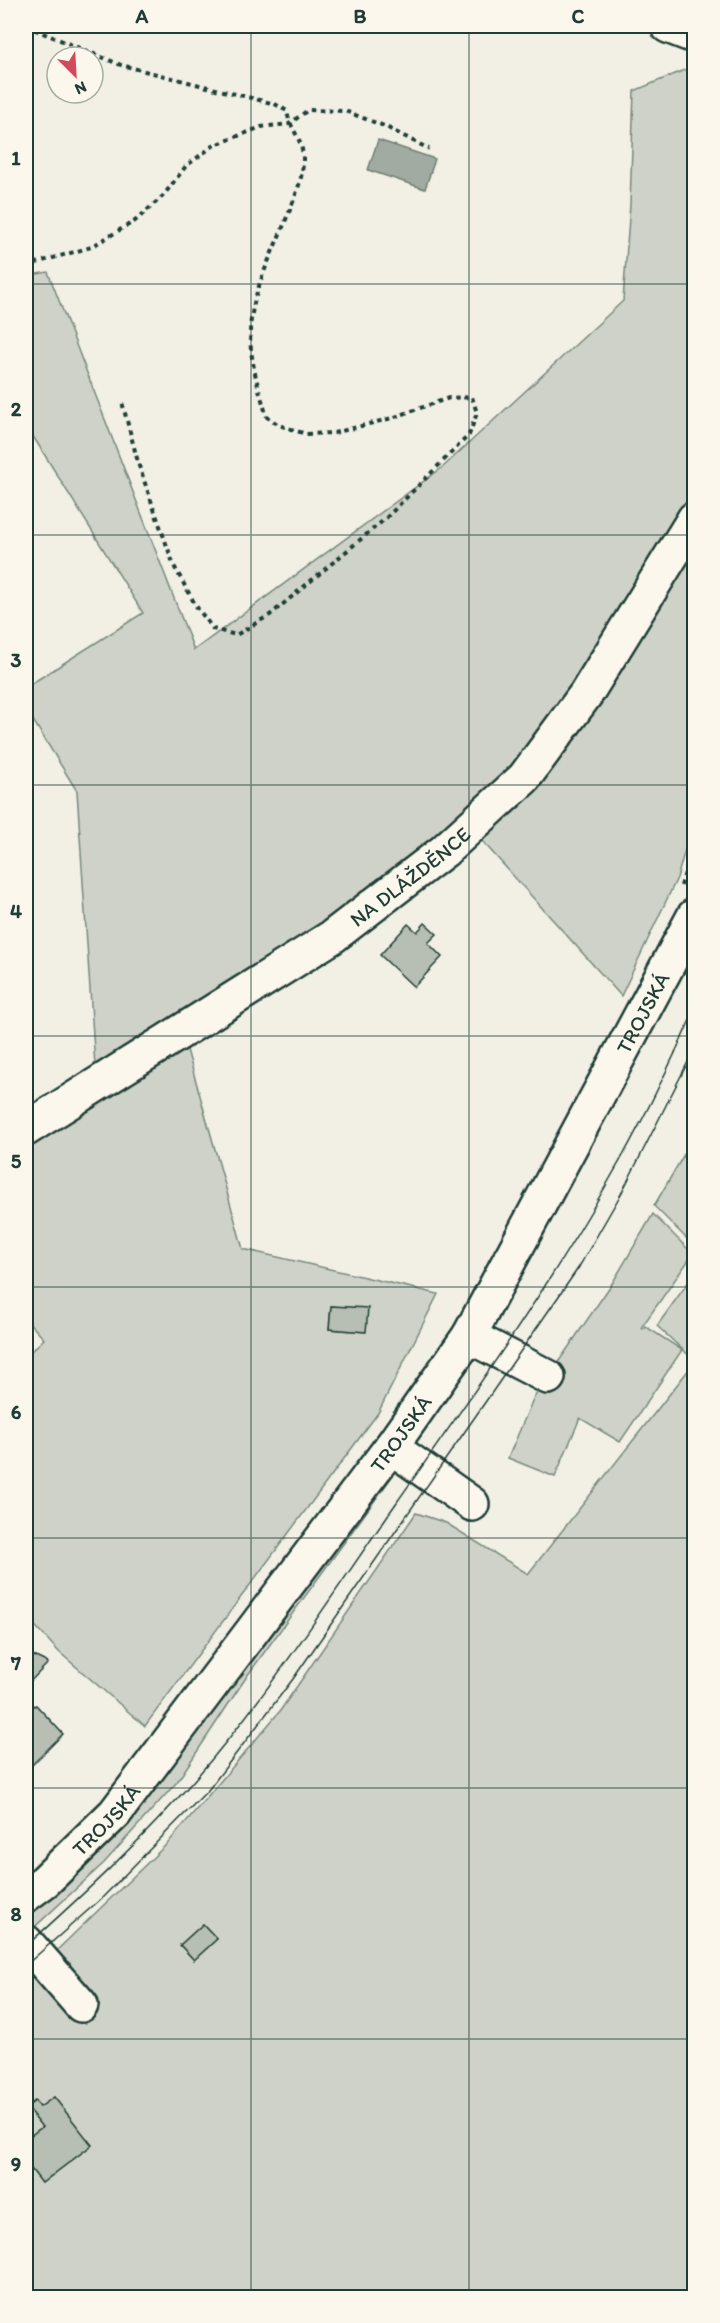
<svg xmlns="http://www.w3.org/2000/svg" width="720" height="2323" font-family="Itim,sans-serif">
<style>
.green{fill:#cfd2c8;stroke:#77887e;stroke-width:1.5;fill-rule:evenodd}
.water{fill:#a2aba1;stroke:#6e7f75;stroke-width:1.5}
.building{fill:#b7beb3;stroke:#1f3d34;stroke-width:1.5}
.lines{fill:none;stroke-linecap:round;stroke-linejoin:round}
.minor-casing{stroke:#1f3d34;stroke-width:38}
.path{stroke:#1f3d34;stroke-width:4;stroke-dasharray:4.5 4.5;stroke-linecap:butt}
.minor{stroke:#fbf7ec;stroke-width:33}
.tram{stroke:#1f3d34;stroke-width:1.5}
.grid{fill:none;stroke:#1f3d34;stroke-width:1.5;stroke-opacity:0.55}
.labels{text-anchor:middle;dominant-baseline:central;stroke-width:4.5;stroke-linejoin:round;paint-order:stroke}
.street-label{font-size:21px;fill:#1f3d34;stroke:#fbf7ec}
.neatline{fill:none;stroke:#1f3d34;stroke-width:2}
.grid-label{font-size:20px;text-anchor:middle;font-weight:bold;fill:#1f3d34}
</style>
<rect width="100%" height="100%" fill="#f2f0e5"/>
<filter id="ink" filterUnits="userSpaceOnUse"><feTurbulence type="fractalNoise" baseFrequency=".0167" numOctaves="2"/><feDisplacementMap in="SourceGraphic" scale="12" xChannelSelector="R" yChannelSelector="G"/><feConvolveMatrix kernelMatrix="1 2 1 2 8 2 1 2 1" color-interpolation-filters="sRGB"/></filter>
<g filter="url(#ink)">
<g class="green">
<path d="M694 66V498L645 582 519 761 433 845 319 932 96 1081 77 791 26 709V687L143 613 26 425V276L48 272 194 650 443 467 623 301 630 204 634 91Z"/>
<path d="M694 528V818L677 878 621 996 475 833Z"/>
<path d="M186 1046 243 1249 438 1294 378 1413 145 1726 59 1652 26 1616V1356L44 1339 26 1319V1148ZM331 1306 367 1309 365 1332 329 1329Z"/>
<path d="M694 1137V1246L654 1206Z"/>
<path d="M653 1214 693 1254 641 1328 643 1329 645 1326 682 1350 620 1442 580 1418 555 1477 508 1458 533 1399 613 1282Z"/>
<path d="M694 1274V1360L657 1326Z"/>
<path d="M694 1363V2297H26V2157L30 2163 29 2166 42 2183 91 2145 54 2097 40 2107 35 2101 27 2107 42 2127 26 2139V1983L33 1977 53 1995 73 1981 70 1963 53 1954 168 1843 280 1711 416 1513 446 1523 528 1574ZM203 1924 217 1939 194 1960 180 1945Z"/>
<path d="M394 1474 247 1676 177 1782 104 1863 28 1933 26 1926 29 1915 93 1856 277 1626 383 1480Z"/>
</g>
<path class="water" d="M378 140 435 159 425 189 368 170Z"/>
<g class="building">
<path d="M425 923 437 934 428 943 442 957 414 987 380 955 408 924 417 932Z"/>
<path d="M331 1306 368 1308 366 1332 329 1329Z"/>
<path d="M26 1652 48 1663 26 1686Z"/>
<path d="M26 1698 34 1706 36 1705 63 1734 26 1771Z"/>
<path d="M203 1924 217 1939 194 1960 180 1945Z"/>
<path d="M54 2097 92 2145 42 2183 28 2165 30 2163 26 2157V2139L42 2127 27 2107 35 2101 40 2107Z"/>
</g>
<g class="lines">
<g class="minor-casing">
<g id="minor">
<path d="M668 26 694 36"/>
<path id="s1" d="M26 1129 332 937 444 851 524 778 586 694 694 519"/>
<path d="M469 1336 548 1377"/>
<path d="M391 1447 472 1504"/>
<path id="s2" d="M26 1895 45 1881 115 1813 391 1447 469 1336 694 916"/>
<path d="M26 1942 81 2005"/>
</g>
</g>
<g class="path">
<path d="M26 26 121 65 275 104 287 111C290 130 302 137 303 157 304 181 291 206 283 227 269 260 251 296 250 332 250 361 259 390 267 417L279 425 306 434 334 433 392 418 449 398 472 397 477 413 469 435 385 519 270 615 236 635 213 629 196 606 174 566 139 466 122 402"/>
<path d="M26 266 91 247 135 221 163 196 186 166 213 146 261 127 289 124 308 110 345 111 384 126 429 149"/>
<path d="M681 886 694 842"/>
</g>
<use href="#minor" class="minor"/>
<g class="tram">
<path d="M26 1946C85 1893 143 1839 195 1779 270 1693 332 1595 397 1502 470 1398 545 1293 608 1182 640 1127 668 1070 694 1011"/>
<path d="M26 1965 102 1898 209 1789 293 1679 579 1267 621 1194 694 1050"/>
</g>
</g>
</g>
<path class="grid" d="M251 26V2298M469 26V2298M26 284H694M26 535H694M26 785H694M26 1036H694M26 1287H694M26 1538H694M26 1788H694M26 2039H694"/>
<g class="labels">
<g class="street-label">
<text stroke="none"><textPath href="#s1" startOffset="460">NA DLÁŽDĚNCE</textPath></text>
<text stroke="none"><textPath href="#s2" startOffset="1082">TROJSKÁ</textPath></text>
<text stroke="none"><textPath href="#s2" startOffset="596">TROJSKÁ</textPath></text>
<text stroke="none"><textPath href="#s2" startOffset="110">TROJSKÁ</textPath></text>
</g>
</g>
<rect width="720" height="2323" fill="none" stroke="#fbf7ec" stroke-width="66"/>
<g transform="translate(75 75) rotate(156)"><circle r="28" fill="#fbf7ec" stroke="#a3ada2" stroke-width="1.5"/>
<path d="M0-4.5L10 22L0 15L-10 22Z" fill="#d1495b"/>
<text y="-9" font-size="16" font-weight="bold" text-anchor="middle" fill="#1f3d34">N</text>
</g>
<rect x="33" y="33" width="654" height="2257" class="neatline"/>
<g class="grid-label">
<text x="142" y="23">A</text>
<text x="360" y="23">B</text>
<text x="578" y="23">C</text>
<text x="16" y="165">1</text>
<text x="16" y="416">2</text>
<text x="16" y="667">3</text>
<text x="16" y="918">4</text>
<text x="16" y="1168">5</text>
<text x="16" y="1419">6</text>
<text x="16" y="1670">7</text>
<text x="16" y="1921">8</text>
<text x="16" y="2171">9</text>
</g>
</svg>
